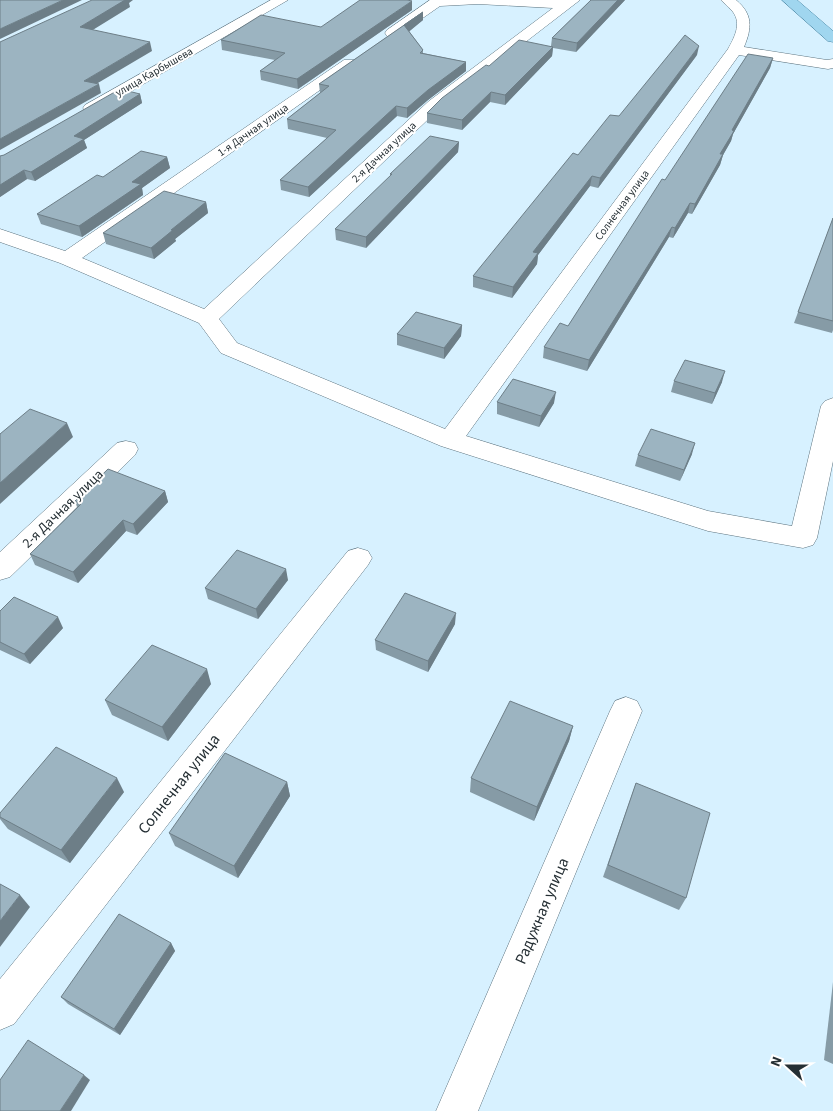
<svg xmlns="http://www.w3.org/2000/svg" width="833" height="1111" font-family="'Source Sans 3',sans-serif">
<style>
.lines{fill:none;stroke-linecap:round;stroke-linejoin:round}
.minor-casing{stroke:#5c737f;stroke-width:1}
.major-casing{stroke:#4b89a7;stroke-width:1}
.minor{fill:#fff;fill-rule:evenodd}
.major{fill:#a0d6ef;fill-rule:evenodd}
.wall{fill:#869ba6}
.shaded-wall{fill:#6d7e87}
.building{fill:#9cb4c1;stroke:#6d7e87}
.labels{text-anchor:middle;dominant-baseline:central;stroke-width:4;stroke-linejoin:round;paint-order:stroke}
.far-street-label{font-size:11px;fill:#252f34;stroke:#fff}
.street-label{font-size:14px;fill:#252f34;stroke:#fff}
.near-street-label{font-size:16px;fill:#252f34;stroke:#fff}
</style>
<rect width="100%" height="100%" fill="#d7f1ff"/>
<g class="lines">
<g class="minor-casing">
<g id="minor">
<path d="M271 0H288L97 111H85L83 108 85 105Z"/>
<path d="M430 0H580L441 107 219 319 237 343 445 429 728 49C734 38 742 24 733 12 729 7 725 4 721 0H736C753 14 752 28 744 47L827 60 833 59V68L828 69 739 55 466 436 708 511 792 526 821 406 825 401 833 398V461L817 538 813 545 803 548 708 531 441 446 221 353 199 323 60 263 0 242V229L65 251 344 60H354L356 63 354 66 82 258 204 309 429 101 553 8 478 4 440 6 397 36H387L385 33 387 30Z"/>
<path d="M126 441 135 443 138 449 135 455 10 577 0 580V552L117 443Z"/>
<path d="M358 548 368 551 372 558 368 565 14 1024 0 1030V979L348 551Z"/>
<path d="M626 697 637 701 642 711 478 1111H436L610 711 615 701Z"/>
</g>
</g>
<g class="major-casing">
<path id="major" d="M782 0H797L833 31V42L828 41Z"/>
</g>
<use href="#minor" class="minor"/>
<use href="#major" class="major"/>
</g>
<g class="wall">
<path d="M591 0H625L576 52 553 48 552 56 505 105 490 102 462 130 427 123V113L489 66 551 46 552 38Z"/>
<path d="M412 10 298 89 261 80 260 71 275 60 222 50 221 40 321 27Z"/>
<path d="M423 12V20L409 31 423 50V53L466 62V71L428 100 407 118 397 116 309 197 281 190 280 180 327 138 288 129 287 119 320 93 319 84Z"/>
<path d="M697 55 598 188 590 186 538 255 537 264 512 298 473 287V276L619 116Z"/>
<path d="M773 58 770 68 733 134 731 141 723 155 720 165 692 214 688 213 673 238 669 237 587 371 543 358 544 347 568 326 665 180Z"/>
<path d="M140 94 142 103 84 140 87 148 35 181 27 179 0 197V156L4 155Z"/>
<path d="M459 142 458 152 366 248 336 240 335 229 390 177V174Z"/>
<path d="M167 157 170 168 142 188 143 195 82 237 41 224 37 214 103 177Z"/>
<path d="M206 202 208 213 175 239 176 241 154 259 106 244 103 233Z"/>
<path d="M833 218V330L832 333 794 323Z"/>
<path d="M462 325 461 336 444 359 397 345V334Z"/>
<path d="M674 381 722 382 712 404 671 392Z"/>
<path d="M497 402 554 403 539 427 497 414Z"/>
<path d="M692 454 680 481 635 466 638 455Z"/>
<path d="M165 491 168 502 137 535 126 531 78 583 35 565 30 554 77 507 75 501Z"/>
<path d="M288 580 258 619 208 599 205 588Z"/>
<path d="M0 611 63 628 30 664 0 650Z"/>
<path d="M455 624 428 672 376 650 375 640Z"/>
<path d="M211 684 168 741 112 715 105 700Z"/>
<path d="M573 726 569 741 534 821 470 792 471 778Z"/>
<path d="M287 782 290 796 238 878 175 846 169 833Z"/>
<path d="M636 783 686 898 679 910 603 877Z"/>
<path d="M124 792 70 863 8 829 0 819V813Z"/>
<path d="M171 943 175 951 120 1035 68 1004 61 997Z"/>
<path d="M833 982V1064L824 1060Z"/>
</g>
<g class="shaded-wall">
<path d="M63 0H82L0 39V29Z"/>
<path d="M124 0H133L129 3 130 7 83 36 80 27Z"/>
<path d="M618 0H625L576 52 577 43Z"/>
<path d="M412 1V10L298 89 297 79Z"/>
<path d="M423 12V20L405 35 404 25Z"/>
<path d="M150 42 152 51 86 90 84 81Z"/>
<path d="M699 46 697 55 598 188 600 178Z"/>
<path d="M553 47 552 56 505 105V95Z"/>
<path d="M773 58 770 68 733 134 731 141 723 155 720 165 692 214 695 204 732 130Z"/>
<path d="M466 62V71L428 100 407 118V108L428 90Z"/>
<path d="M99 84 101 93 0 150V139Z"/>
<path d="M491 92 490 102 462 130V120Z"/>
<path d="M140 94 142 103 84 140 87 148 35 181 31 172 74 136Z"/>
<path d="M396 106 397 116 309 197 308 187Z"/>
<path d="M459 142 458 152 366 248V237Z"/>
<path d="M167 157 170 168 142 188 143 195 82 237 79 226 132 182Z"/>
<path d="M24 170 27 179 0 197V185Z"/>
<path d="M592 176 590 186 538 255 537 264 512 298 513 287 533 252Z"/>
<path d="M206 202 208 213 175 239 176 241 154 259 151 248 171 230Z"/>
<path d="M690 203 688 213 673 238 675 228Z"/>
<path d="M672 227 669 237 587 371 589 360Z"/>
<path d="M462 325 461 336 444 359V348Z"/>
<path d="M725 371 722 382 712 404 715 393Z"/>
<path d="M556 392 554 403 539 427 541 416Z"/>
<path d="M67 423 73 437 0 504V483Z"/>
<path d="M695 443 692 454 680 481 684 470Z"/>
<path d="M165 491 168 502 137 535 133 524Z"/>
<path d="M123 520 126 531 78 583 73 572Z"/>
<path d="M286 569 288 580 258 619 256 609Z"/>
<path d="M456 613 455 624 428 672V661Z"/>
<path d="M58 617 63 628 30 664 24 654Z"/>
<path d="M207 669 211 684 168 741 162 727Z"/>
<path d="M573 726 569 741 534 821 537 807Z"/>
<path d="M117 778 124 792 70 863 61 850Z"/>
<path d="M287 782 290 796 238 878 234 866Z"/>
<path d="M20 895 30 907 0 947V921Z"/>
<path d="M171 943 175 951 120 1035 114 1029Z"/>
<path d="M84 1075 90 1080 71 1111H60Z"/>
</g>
<g class="building">
<path d="M0 0H63L0 29Z"/>
<path d="M92 0H125L80 27 150 42 84 81 99 84 0 139V42Z"/>
<path d="M360 0H407L412 1 297 79 260 71 285 53 221 40 261 15 321 27Z"/>
<path d="M591 0H618L577 43 552 38Z"/>
<path d="M423 12 404 25 423 50 420 53 466 62 428 90 407 108 396 106 308 187 280 180 336 130 287 119 329 86 319 84Z"/>
<path d="M685 35 699 46 600 178 592 176 533 252 538 253 513 287 473 276 573 153 578 155 610 115 619 116Z"/>
<path d="M519 40 553 47 505 95 491 92 462 120 427 113 442 98 486 65 489 66Z"/>
<path d="M748 54 773 58 732 130 734 131 720 154H723L695 204 690 203 675 228 672 227 589 360 544 347 560 323 568 326 662 179 665 180Z"/>
<path d="M120 89 140 94 74 136 84 139 31 172 24 170 0 185V156L4 155Z"/>
<path d="M430 136 459 142 366 237 335 229 392 174H390Z"/>
<path d="M141 151 167 157 132 182 141 184 79 226 37 214 97 175 103 177Z"/>
<path d="M164 191 206 202 171 230H173L151 248 103 233Z"/>
<path d="M833 218V321L798 312Z"/>
<path d="M416 312 462 325 444 348 397 334Z"/>
<path d="M685 360 725 371 715 393 674 381Z"/>
<path d="M513 379 556 392 541 416 497 402Z"/>
<path d="M30 409 67 423 0 483V434Z"/>
<path d="M651 429 695 443 684 470 638 455Z"/>
<path d="M108 469 165 491 133 524 123 520 73 572 30 554 81 504 75 501Z"/>
<path d="M237 550 286 569 256 609 205 588Z"/>
<path d="M405 593 456 613 428 661 375 640Z"/>
<path d="M14 597 58 617 24 654 0 642V611Z"/>
<path d="M152 645 207 669 162 727 105 700Z"/>
<path d="M510 701 573 726 537 807 471 778Z"/>
<path d="M56 747 117 778 61 850 0 817V813Z"/>
<path d="M225 753 287 782 234 866 169 833Z"/>
<path d="M636 783 710 813 686 898 608 865Z"/>
<path d="M0 884 20 895 0 921Z"/>
<path d="M119 914 171 943 114 1029 61 997Z"/>
<path d="M28 1040 84 1075 60 1111H0V1080Z"/>
</g>
<g class="labels">
<g class="far-street-label">
<text transform="translate(154 72) rotate(-30)">улица Карбышева</text>
<text transform="translate(253 130) rotate(-35)">1-я Дачная улица</text>
<text transform="translate(384 152) rotate(-43)">2-я Дачная улица</text>
<text transform="translate(622 205) rotate(-54)">Солнечная улица</text>
</g>
<g class="street-label">
<text transform="translate(63 509) rotate(-44)">2-я Дачная улица</text>
</g>
<g class="near-street-label">
<text transform="translate(179 784) rotate(-52)">Солнечная улица</text>
<text transform="translate(542 911) rotate(-67)">Радужная улица</text>
</g>
</g>
<g transform="translate(788 1066) rotate(291)" stroke="#ffffff" stroke-width="4" paint-order="stroke">
<path d="M0-4L9 19L0 12L-9 19Z" fill="#252f34"/>
<text y="-8" font-size="14" font-weight="bold" text-anchor="middle" fill="#252f34">N</text>
</g>
</svg>
